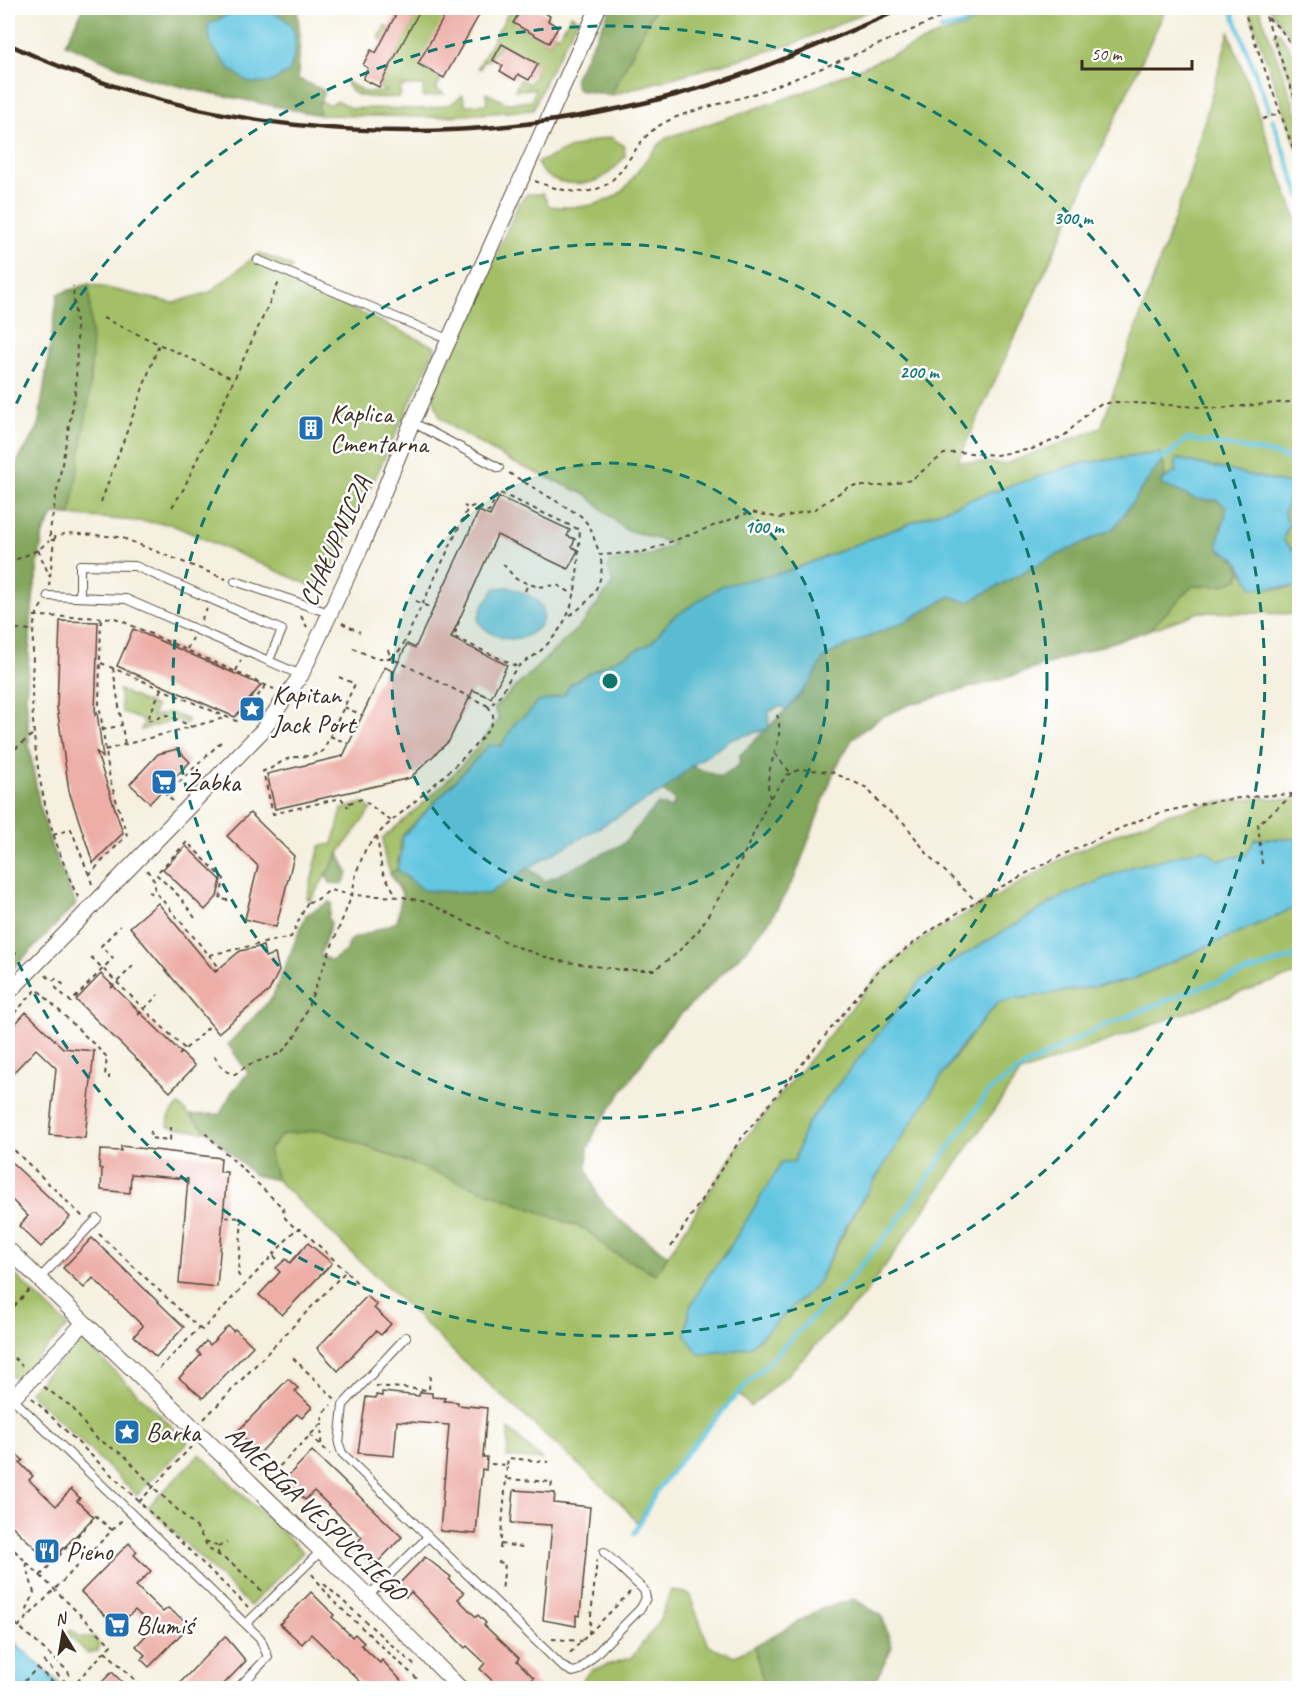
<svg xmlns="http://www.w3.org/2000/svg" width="1307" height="1696" font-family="Caveat,sans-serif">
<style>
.green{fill:#a3c067;stroke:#6f7542;stroke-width:1.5}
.forest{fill:#82a65c;stroke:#5e683d;stroke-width:1.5}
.water{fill:#63c6e1;stroke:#4f7880;stroke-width:1.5}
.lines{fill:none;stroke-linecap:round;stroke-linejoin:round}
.stream{stroke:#63c6e1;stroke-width:4.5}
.building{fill:#edaea7}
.lane-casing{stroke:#57483b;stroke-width:10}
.street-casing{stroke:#57483b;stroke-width:17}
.path{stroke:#57483b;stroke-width:2;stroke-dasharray:4.5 4.5;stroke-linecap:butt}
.lane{stroke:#fff;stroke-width:8}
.street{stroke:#fff;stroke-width:15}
.rail{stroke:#3b2a1e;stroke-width:4.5}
.ring{fill:none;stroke:#0f766e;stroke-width:3;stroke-dasharray:10 8}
.labels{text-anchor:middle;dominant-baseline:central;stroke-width:5;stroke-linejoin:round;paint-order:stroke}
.poi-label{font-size:26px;fill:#3b2a1e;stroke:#fff;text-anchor:start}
.street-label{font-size:26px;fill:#3b2a1e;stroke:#fff}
.centre{fill:#0f766e;stroke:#fff;stroke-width:3}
.ring-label{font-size:18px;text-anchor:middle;font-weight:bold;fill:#0f766e;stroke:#fff;stroke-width:5;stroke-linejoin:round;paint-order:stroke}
</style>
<rect width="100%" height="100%" fill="#fff"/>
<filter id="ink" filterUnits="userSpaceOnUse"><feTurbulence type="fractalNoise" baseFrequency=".0167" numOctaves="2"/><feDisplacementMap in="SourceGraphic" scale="12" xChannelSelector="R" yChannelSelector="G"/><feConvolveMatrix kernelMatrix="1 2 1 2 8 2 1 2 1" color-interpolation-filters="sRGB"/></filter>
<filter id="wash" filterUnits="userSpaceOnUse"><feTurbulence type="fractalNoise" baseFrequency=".008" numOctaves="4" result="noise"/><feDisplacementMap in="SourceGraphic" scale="24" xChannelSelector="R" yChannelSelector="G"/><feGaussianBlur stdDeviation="1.35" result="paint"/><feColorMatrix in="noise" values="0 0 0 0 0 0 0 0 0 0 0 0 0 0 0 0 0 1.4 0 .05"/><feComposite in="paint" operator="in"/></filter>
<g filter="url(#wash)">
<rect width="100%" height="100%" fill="#f5f0df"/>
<g class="green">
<path d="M421 8 463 9 419 64 441 80 436 88 444 94 423 97V86H401L400 97C385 97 350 102 346 82L365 92H386L379 87 398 51 379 38 385 26 406 35Z"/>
<path d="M511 8H519L513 23 549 43 554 34 559 36 571 15 578 19 546 79 533 110 434 117 320 115 318 106 320 101 329 105 338 101 351 108 426 109 451 104 463 95 465 105 487 104 486 93 507 103 532 101 535 89 515 90 520 79 529 84 536 74 533 72 537 64 502 44 488 61 485 60 480 69 478 67Z"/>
<path d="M655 8H876L793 44 611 95Z"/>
<path d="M1002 8H1166L958 461 1005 464 1101 428 1188 180 1229 32 1299 227V550H1293L1283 540 1289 524 1284 515 1289 484 1178 459 1176 461V472L1165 478 1163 459 1159 453 1077 464 971 499 789 571 721 586 671 619 651 643 587 674 570 685 564 695 536 703 529 713 516 722 501 746 489 745 402 836 397 869 391 875 384 855 383 838C426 802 468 765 499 718L494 708 583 623 613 583 608 568 610 561 650 555 674 544 624 529 587 495 514 463 453 428 440 417 433 397 518 205 527 194H543L549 206C575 209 610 207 628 185 640 168 650 152 666 138L802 93 940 34 963 27Z"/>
<path d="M1248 8H1259L1299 119V153Z"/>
<path d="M1269 8H1299V49Z"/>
<path d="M1279 32 1299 63V104L1274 34Z"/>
<path d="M611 137 624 146 625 156C618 166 605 179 592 182 572 186 545 183 537 163 562 151 583 142 611 137Z"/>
<path d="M259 253 292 267 287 279 436 347 324 587 318 589 170 524 54 514 43 533 33 597 26 694 29 746 39 803 52 848 76 904 39 864 8 894V477L38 428 58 294 89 284 173 303 210 292Z"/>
<path d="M1241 569C1254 594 1275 589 1299 587V614L1200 612 1149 630 1193 586H1221L1239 578Z"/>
<path d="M119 690 156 707 152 717 169 712 188 720 186 725 177 720 141 730 144 721 122 712Z"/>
<path d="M1259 798 1299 800V839H1255L1246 855 1218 860 1204 849 1063 896 920 981 806 1125 794 1162 710 1273 817 1284C867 1185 927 1088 998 1002L1128 981 1299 906V973L1239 993 1020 1073 866 1293 788 1374 751 1407 738 1393C702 1435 666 1475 637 1523L621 1503 461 1359 277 1180 268 1150 283 1134 323 1130 587 1230 610 1251 656 1274 738 1147 880 973 925 937 1067 856 1114 835 1167 814 1214 803Z"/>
<path d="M363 803 371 809 339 853 311 900 307 898 320 846 333 844 342 809Z"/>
<path d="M179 1105 205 1130 203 1132 168 1126 169 1115Z"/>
<path d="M8 1268 68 1326 16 1380 8 1372Z"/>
<path d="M81 1339 188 1442 137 1495 29 1392Z"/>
<path d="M509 1429 542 1460 507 1457Z"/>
<path d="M200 1454 303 1552 250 1606 148 1507Z"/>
<path d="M671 1590 689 1594 709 1646 735 1656 754 1646 765 1688H574L592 1670 632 1657 659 1622Z"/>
<path d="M71 1630 81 1637H95L99 1645 98 1651 87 1653 66 1633Z"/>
</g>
<g class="forest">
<path d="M84 8H297L300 36 298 79 325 91 318 106 320 115 195 90 143 77 65 44Z"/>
<path d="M611 8H655L611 95 578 90 574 79Z"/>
<path d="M89 284 92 350 89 398 71 514H54L43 533 33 597 26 694 29 746 39 803 52 848 76 904 8 974V477L38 428 58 294Z"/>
<path d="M1163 459 1165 478 1161 484 1196 499 1217 500 1226 506 1227 516 1221 527 1219 549C1233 556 1243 561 1239 578L1221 586H1193L1149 630 1009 677 908 705 880 718 853 738 835 769 795 877 770 920 746 950 666 1029 597 1127 588 1149 587 1168 597 1195 616 1217 668 1255 656 1274 610 1251 587 1230 323 1130 283 1134 268 1150 277 1180 254 1175 190 1115 220 1114 232 1092 248 1073 228 1044 272 998 306 915 329 902 332 903 328 918 331 923 320 955 331 961 347 950 350 940 397 922 402 893 390 874 397 869 423 890 488 894 528 868 546 881 623 844 658 804 672 808 675 800 663 791 691 766 721 777 739 765 740 755 800 696 823 659 837 650 908 620 950 596 968 602 1042 562 1113 529Z"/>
<path d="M339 853 348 873 343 884 330 883 326 875Z"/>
<path d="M854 1599 882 1616 892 1647 872 1688H765L754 1646 821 1609Z"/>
</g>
<g class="water">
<path d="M240 8C286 10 307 23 289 72L268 83H250L230 69 211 45 208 25Z"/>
<path d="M1160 453 1163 459 1113 529 1042 562 968 602 950 596 908 620 837 650 823 659 811 681 787 709 779 706 769 712 768 729 732 739 691 766 663 791 528 868 488 894 423 890 397 869 402 852V837L489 745 501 746 516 722 529 713 536 703 564 695 570 685 587 674 651 643 671 619 721 586 789 571 971 499 1077 464Z"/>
<path d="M1178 459 1289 484 1290 495 1284 514 1289 524 1283 540 1293 550H1299V587L1253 588 1236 558 1219 549C1216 532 1228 522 1226 506L1217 500 1196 499 1161 484 1165 478 1176 472V460Z"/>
<path d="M508 587C517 590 531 594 538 602 561 626 507 660 478 621L482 607 495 588Z"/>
<path d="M1255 839H1299V906L1128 981 998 1002 959 1049 849 1220 817 1284 751 1346 732 1351 699 1354 685 1335 690 1307 710 1273 727 1252 782 1162H794L806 1125 920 981 1063 896 1131 867 1204 849 1218 860 1246 855Z"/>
<path d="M8 1636 60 1684V1688H8Z"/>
</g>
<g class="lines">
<g class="stream">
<path d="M1231 8 1269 110"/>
<path d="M941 29 962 25 995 8"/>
<path d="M1273 120 1300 196"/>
<path d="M1163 459 1187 439 1266 452 1300 462"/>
<path d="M1290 495 1300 493"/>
<path d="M634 1534 656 1492 678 1463 738 1393 846 1283 894 1226 988 1092 1022 1068 1096 1029 1195 989 1300 955"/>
</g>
</g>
<g id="blocks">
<g class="building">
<path d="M380 8H421L379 87 363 79 368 68 363 65 367 57 371 50 376 53 395 16Z"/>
<path d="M449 8H483L444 78 418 64Z"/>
<path d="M522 8 532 13 536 8 550 16 548 21 558 27 549 43 513 23Z"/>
<path d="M502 44 538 64 529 80 518 74 515 80 500 71 503 66 493 60Z"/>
<path d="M306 419 321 427 316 437 301 430Z"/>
<path d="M499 497 570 530 567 536 575 539 572 547 578 550 568 569 497 535 451 638 507 665 491 698 473 690 449 741 410 778 275 809 267 774 343 756 385 667 394 672 407 644 415 648 479 511 490 516Z"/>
<path d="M60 621 98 622 95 715 97 712 103 758 96 751 123 833 93 863 69 791 57 707Z"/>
<path d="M133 629 261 685 235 717 117 666Z"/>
<path d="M177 749 190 762 150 803 130 784 158 754Z"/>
<path d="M250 813 294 856 276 927 245 919 258 866 227 836Z"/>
<path d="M186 846 221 880 217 897 205 910 163 869Z"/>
<path d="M158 903 215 972 240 951 263 946 265 957 275 954 279 971 269 991 218 1033 130 927Z"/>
<path d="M101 974 195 1066 170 1092 76 1000Z"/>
<path d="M26 1012 63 1048 94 1051 85 1138 49 1135 56 1068 36 1049 8 1078V1032Z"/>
<path d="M121 1146 221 1158 220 1172H227L217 1287 179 1283 188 1179 131 1174 130 1193 101 1190 102 1169 99 1168 100 1150 121 1151Z"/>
<path d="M8 1159 70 1217 41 1247 19 1226 28 1216 8 1196Z"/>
<path d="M92 1238 184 1327 156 1357 134 1336 143 1326 93 1278 84 1288 63 1268Z"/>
<path d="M308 1243 332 1263 282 1315 259 1295 280 1272 276 1268 286 1259 290 1263Z"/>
<path d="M367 1296 377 1305 374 1308 391 1324 381 1335 376 1331 338 1371 317 1348Z"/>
<path d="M228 1326 233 1331 235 1329 253 1346 203 1398 179 1378 201 1355 197 1351 206 1341 210 1345Z"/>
<path d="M288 1379 298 1388 295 1391 312 1407 302 1418 297 1414 259 1454 238 1431Z"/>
<path d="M382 1392 419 1396 420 1392 432 1393V1397L445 1398 444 1401 458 1402V1405L487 1408 483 1457H487L486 1470 482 1469 476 1534 440 1531 449 1425 397 1421 394 1456 358 1453 366 1397 376 1398V1395L382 1396Z"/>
<path d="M8 1451 11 1455 14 1452 23 1460 20 1463 33 1476 29 1480 56 1506 71 1489 80 1498 77 1501 94 1517 50 1562 8 1522Z"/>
<path d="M312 1451 402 1537 374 1566 353 1547 362 1537 314 1491 305 1500 284 1480Z"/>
<path d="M514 1490 555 1493 554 1503 590 1507 580 1616 576 1615V1626L543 1620 552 1525 511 1523Z"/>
<path d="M129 1543 137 1552 134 1555 151 1571 136 1586 163 1612 168 1608 190 1625 149 1667 141 1659 145 1655 136 1646 152 1629 149 1627 151 1625 135 1610 117 1627 81 1592Z"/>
<path d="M425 1557 451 1577 449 1580 464 1593 458 1599 476 1617 478 1615 486 1623 484 1625 519 1658 517 1661 534 1678 532 1680 541 1689H501L480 1669 485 1663 467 1646 465 1648 411 1592 406 1597 396 1587Z"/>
<path d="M311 1592 334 1615 332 1617 352 1637 355 1634 364 1643 361 1645 380 1663 382 1660 409 1689H368L311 1634 302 1644 280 1624Z"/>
<path d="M225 1636 246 1661 219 1689H174Z"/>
<path d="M112 1672 129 1689H95Z"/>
</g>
</g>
</g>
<g filter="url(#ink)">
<use href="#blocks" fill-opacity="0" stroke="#57483b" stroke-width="1.5"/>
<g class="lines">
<g class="lane-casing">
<g id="lane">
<path d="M258 260 448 339"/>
<path d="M412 422 499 468"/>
<path d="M235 581 329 613"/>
<path d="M48 596 126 599 301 675"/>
<path d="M80 597V565L135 566 282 630 269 660"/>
<path d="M39 1279 97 1219"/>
<path d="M406 1337 343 1405 339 1444 342 1453 563 1667 573 1672 580 1670 641 1608 646 1598 644 1590 604 1552"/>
<path d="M12 1398 260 1638 268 1657 238 1688"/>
<path d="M368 1596 427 1538"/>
<path d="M247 1623 320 1552"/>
</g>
</g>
<g class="street-casing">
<g id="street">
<path d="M8 993 262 731 301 675 362 545 412 422 598 8"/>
<path d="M8 1249 368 1596 460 1688"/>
<path d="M13 1398 84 1323"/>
</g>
</g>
<g class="path">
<path d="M1243 8 1300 168"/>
<path d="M1263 8 1300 113"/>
<path d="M1268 18 1281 30 1300 57"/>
<path d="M1263 119 1280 113"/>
<path d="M535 181C555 189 581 197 602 187 626 175 634 142 657 127 680 111 729 103 756 93 827 68 895 37 963 8"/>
<path d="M103 318 234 379"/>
<path d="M509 473 581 516 590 527 600 555 643 552 751 512 780 518 815 509 850 486H883L911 480 944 454 959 452 996 455 1032 449 1064 436 1095 406 1113 402 1220 408 1300 401"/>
<path d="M101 502 159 344"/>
<path d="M172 507 183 490 280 280"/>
<path d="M54 540 55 537 67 533 120 537 226 579"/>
<path d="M38 550 50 577"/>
<path d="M8 563 38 550 49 541"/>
<path d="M503 564 516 579 538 587 557 585 575 595"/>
<path d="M49 586 54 540H50V530L76 387 77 339 73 286"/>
<path d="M525 591 528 584"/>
<path d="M416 601 433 609"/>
<path d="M42 605C31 620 33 638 33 657 29 728 38 799 64 864 69 875 72 888 79 898"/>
<path d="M570 615C590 603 607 581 600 556"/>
<path d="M34 616 115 618 274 689"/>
<path d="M301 616 307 627"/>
<path d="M201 620 207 609"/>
<path d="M459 621 454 637 518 667"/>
<path d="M342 623 360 632"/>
<path d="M8 633 18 629 34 630"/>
<path d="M353 648 374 658H391L488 706"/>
<path d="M187 649 193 638"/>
<path d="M388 650 391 658"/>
<path d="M391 658 401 649 468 508 464 506"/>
<path d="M101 663 236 721 241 719 266 685"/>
<path d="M113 668 125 745"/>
<path d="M236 671 241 660"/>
<path d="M339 677 355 684 323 751C310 759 297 754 285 760 277 764 273 769 263 771L273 814 341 798 348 807"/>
<path d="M161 689 147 721 168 715 192 727"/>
<path d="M344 707 362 715"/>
<path d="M102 730 122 725"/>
<path d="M330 736 349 744"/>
<path d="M105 750 224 718"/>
<path d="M775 754 790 772"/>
<path d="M8 755 33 734"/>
<path d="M770 798C761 767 787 743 777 715"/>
<path d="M173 801 166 795 223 740"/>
<path d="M349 803 362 799 391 821"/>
<path d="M53 835 71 829 89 875"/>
<path d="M377 836 382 871 396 895"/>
<path d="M1262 864 1258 824 1294 794"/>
<path d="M147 870 155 882V892"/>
<path d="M92 884 89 875 127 835 110 780 99 703 101 618"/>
<path d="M148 892 158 895 209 955 291 937 309 899"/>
<path d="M308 902 315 901 330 890 352 895 403 897 426 902 512 945 554 960 622 970H654L676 954 699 930 739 865 770 798 787 775 801 769 832 772 867 788 882 806 904 823 929 856 977 902"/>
<path d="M195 918 180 897 156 874 187 842 224 879 220 899 233 901"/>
<path d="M209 955 218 966 215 969 217 972"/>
<path d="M91 957 185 1049"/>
<path d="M46 975 51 981 56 979 64 985"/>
<path d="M55 987 71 1002 113 958 101 946 120 926"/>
<path d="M111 988 135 964"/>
<path d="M138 1015 158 995"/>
<path d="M8 1020 37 989 107 1057 105 1075 109 1076V1079"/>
<path d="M179 1055 211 1025"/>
<path d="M215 1056C217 1064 226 1074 235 1074L248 1065 281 1053 297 1034 352 895 356 873 366 848C372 842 378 834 385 827 405 809 489 742 493 719 494 713 490 710 488 706 504 699 506 678 519 666 524 661 532 658 538 653 581 615 576 582 580 530L498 492 489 512 474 506 468 508"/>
<path d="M151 1131 150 1138 170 1140 171 1127"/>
<path d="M205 1133 283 1208 285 1218 296 1229H301L346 1271"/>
<path d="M8 1144 83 1217"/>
<path d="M225 1217 242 1218 238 1274 241 1279"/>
<path d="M99 1234 199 1328 156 1372"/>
<path d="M671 1247 740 1140 878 971C941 918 1014 877 1088 843 1111 833 1136 820 1160 813 1206 801 1252 795 1300 794"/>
<path d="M273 1255 296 1229"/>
<path d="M8 1313 30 1289"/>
<path d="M199 1328 202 1330 273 1255 280 1262"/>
<path d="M8 1351 22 1366"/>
<path d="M293 1358 335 1399"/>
<path d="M376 1386 429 1390 430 1376"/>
<path d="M44 1387 72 1407 93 1436 125 1456 153 1487 197 1528 209 1549 234 1565 264 1593"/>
<path d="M32 1398 248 1607"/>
<path d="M204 1419 346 1271 362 1288"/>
<path d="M310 1435 330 1454"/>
<path d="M321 1444 322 1423"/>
<path d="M491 1464 507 1465 506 1479"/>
<path d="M507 1465 508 1458 549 1462"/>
<path d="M267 1479 322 1423 323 1413 331 1405"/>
<path d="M139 1502 191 1447"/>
<path d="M205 1541 216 1545 219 1555"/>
<path d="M8 1544 111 1645 73 1685 68 1684 42 1660"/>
<path d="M500 1544 523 1547"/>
<path d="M218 1547 227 1543"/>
<path d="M500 1549 506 1479 552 1482 551 1489"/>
<path d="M498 1562 505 1563 502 1592"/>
<path d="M26 1563 34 1593 27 1610 29 1615"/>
<path d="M312 1574 332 1600 427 1688"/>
<path d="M40 1576 96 1516 112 1530"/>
<path d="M324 1584 414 1665"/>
<path d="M8 1617 68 1671 74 1688"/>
<path d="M18 1627 123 1519"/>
<path d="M589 1634 597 1560"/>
<path d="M552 1639 582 1641"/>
<path d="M105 1651 143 1688"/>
<path d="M570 1653 631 1591"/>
<path d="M475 1684 480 1688"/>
<path d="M8 1687 10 1688"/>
<path d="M18 1688 37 1668 60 1688"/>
</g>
<use href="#lane" class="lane"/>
<use href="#street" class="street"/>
<path class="rail" d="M8 44C223 146 473 155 700 88 770 68 837 36 904 8"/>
</g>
</g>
<circle cx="610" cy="681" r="218" fill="#0f766e" fill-opacity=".12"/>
<g class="ring">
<circle cx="610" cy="681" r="218"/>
<circle cx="610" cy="681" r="437"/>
<path d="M9 420A655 655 0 1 1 9 942"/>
</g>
<defs>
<g id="building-square" transform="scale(1.35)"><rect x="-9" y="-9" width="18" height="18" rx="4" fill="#1f6fb2" stroke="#fff"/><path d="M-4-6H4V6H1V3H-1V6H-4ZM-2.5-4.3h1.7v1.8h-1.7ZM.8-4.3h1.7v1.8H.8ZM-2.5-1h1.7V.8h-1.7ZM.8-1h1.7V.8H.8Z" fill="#fff"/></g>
<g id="sight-square" transform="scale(1.35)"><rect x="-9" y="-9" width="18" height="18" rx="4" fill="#1f6fb2" stroke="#fff"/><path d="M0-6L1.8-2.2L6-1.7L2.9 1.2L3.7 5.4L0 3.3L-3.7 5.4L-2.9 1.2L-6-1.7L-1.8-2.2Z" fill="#fff"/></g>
<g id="supermarket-square" transform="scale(1.35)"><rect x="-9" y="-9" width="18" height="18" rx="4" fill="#1f6fb2" stroke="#fff"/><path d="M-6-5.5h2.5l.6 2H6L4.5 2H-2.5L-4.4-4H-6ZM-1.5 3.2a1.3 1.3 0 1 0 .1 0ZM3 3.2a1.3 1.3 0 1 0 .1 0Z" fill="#fff"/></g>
<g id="restaurant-square" transform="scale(1.35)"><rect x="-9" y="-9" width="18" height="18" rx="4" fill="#1f6fb2" stroke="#fff"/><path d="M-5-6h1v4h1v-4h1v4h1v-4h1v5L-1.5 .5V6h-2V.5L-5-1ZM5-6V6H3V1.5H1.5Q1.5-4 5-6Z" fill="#fff"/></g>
</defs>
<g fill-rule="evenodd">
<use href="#building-square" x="311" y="428"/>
<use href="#sight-square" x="252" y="709"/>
<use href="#supermarket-square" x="164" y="782"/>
<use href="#sight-square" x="127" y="1432"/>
<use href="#restaurant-square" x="47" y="1551"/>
<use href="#supermarket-square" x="117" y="1625"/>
</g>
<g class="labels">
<g class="poi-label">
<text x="330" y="413">Kaplica<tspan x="330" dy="30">Cmentarna</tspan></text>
<text x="272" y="694">Kapitan<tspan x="272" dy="30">Jack Port</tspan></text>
<text x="184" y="782">Żabka</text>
<text x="146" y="1432">Barka</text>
<text x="66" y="1551">Pieno</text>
<text x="136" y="1625">Blumiś</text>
</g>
<g class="street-label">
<text transform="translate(335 541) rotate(-66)">CHAŁUPNICZA</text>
<text transform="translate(316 1513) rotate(44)">AMERIGA VESPUCCIEGO</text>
</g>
</g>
<circle cx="610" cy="681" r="9" class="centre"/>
<g class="ring-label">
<text x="1073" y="224">300 m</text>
<text x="919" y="378">200 m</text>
<text x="764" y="533">100 m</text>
</g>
<rect width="1307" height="1696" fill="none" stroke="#fff" stroke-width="30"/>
<g transform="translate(63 1633) rotate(349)" stroke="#ffffff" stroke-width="4.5" paint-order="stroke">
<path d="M0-4.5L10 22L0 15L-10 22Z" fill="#3b2a1e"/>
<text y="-9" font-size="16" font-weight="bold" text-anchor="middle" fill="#3b2a1e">N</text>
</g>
<path d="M1082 60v9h110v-9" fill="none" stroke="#3b2a1e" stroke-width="3"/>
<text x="1091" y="60" font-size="18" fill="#3b2a1e" stroke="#ffffff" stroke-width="4.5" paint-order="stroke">50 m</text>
</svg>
